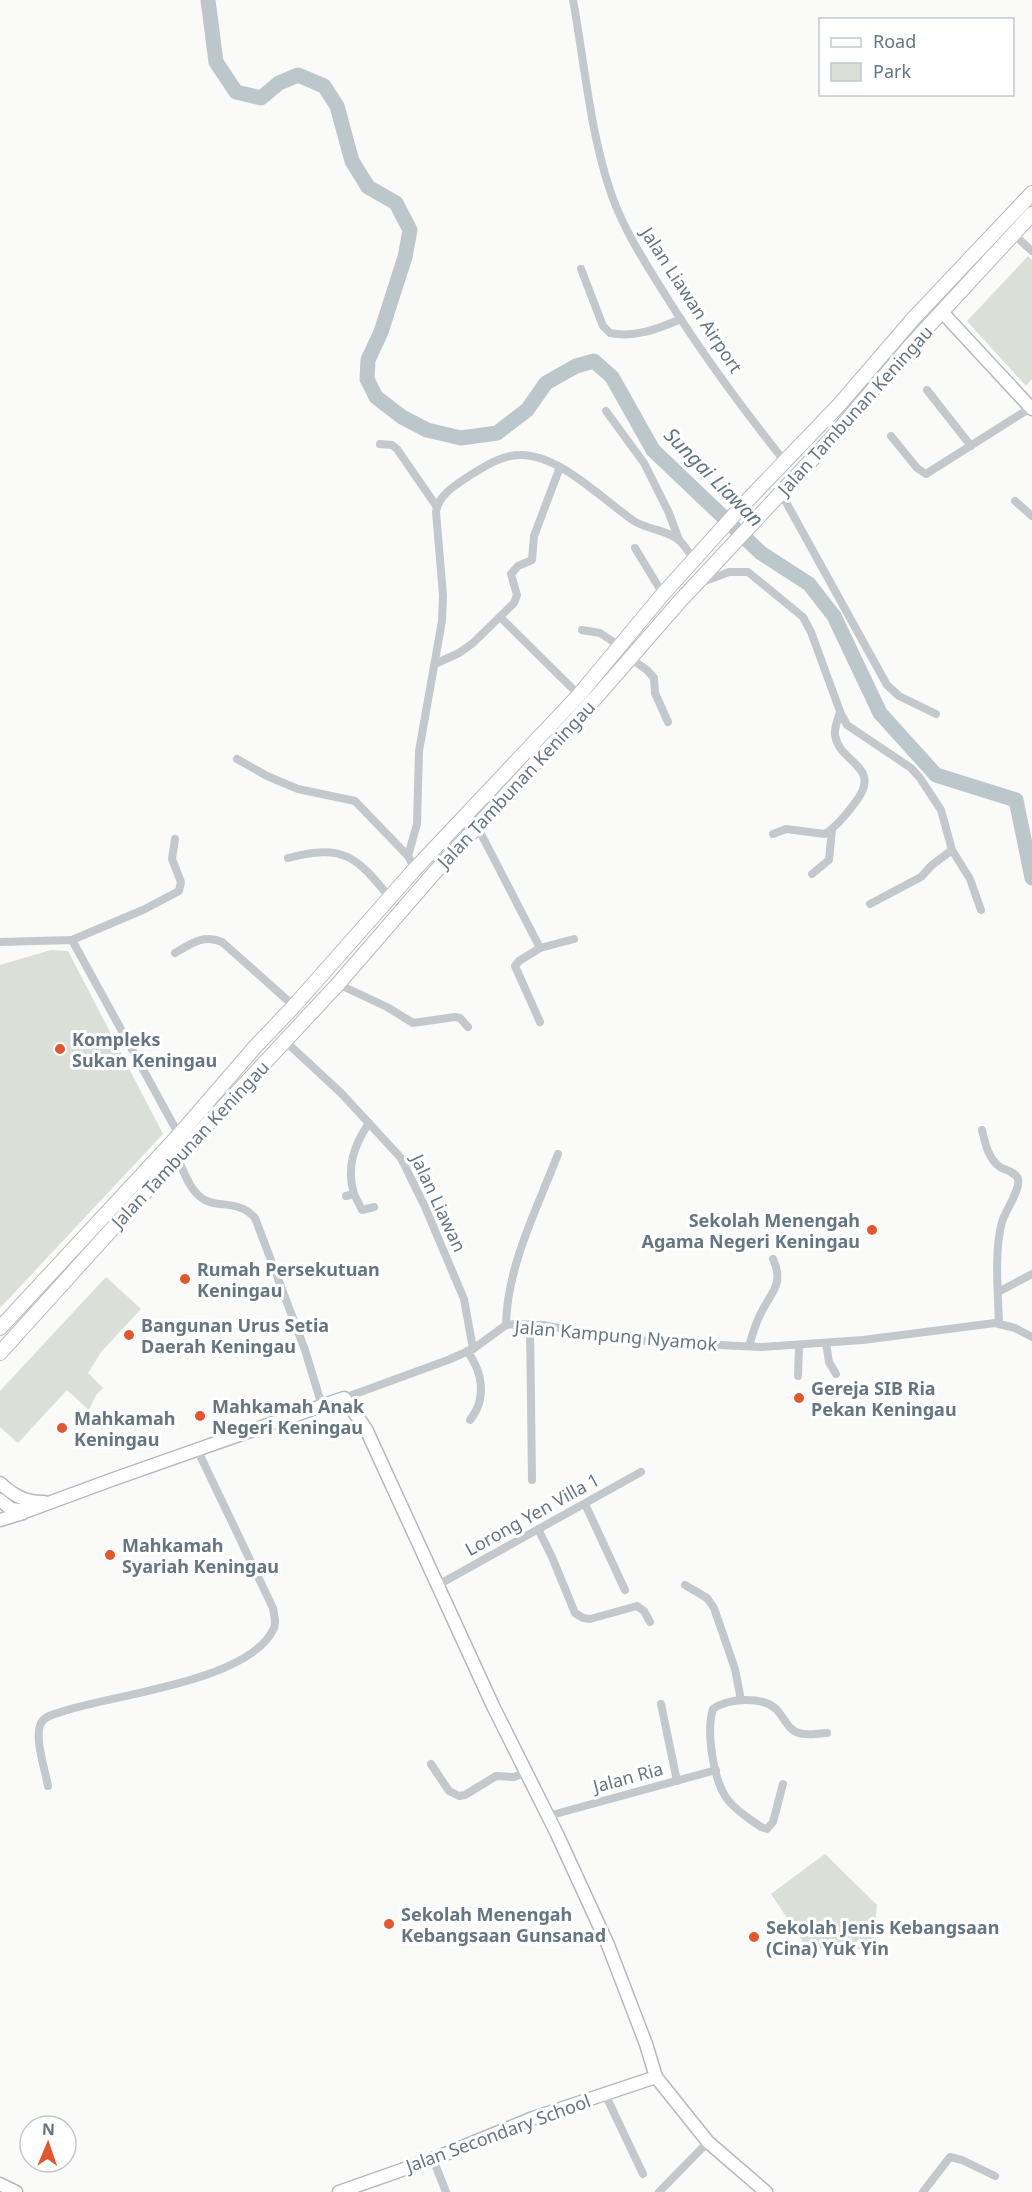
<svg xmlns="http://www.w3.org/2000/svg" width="1032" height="2192" font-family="'Noto Sans',sans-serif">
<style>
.green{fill:#dadfd7}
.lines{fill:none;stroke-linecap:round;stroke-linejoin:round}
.river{stroke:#bbc7cb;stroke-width:15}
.secondary-casing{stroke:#b3babf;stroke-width:15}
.primary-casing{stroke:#b5babe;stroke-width:16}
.street{stroke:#c3c8cc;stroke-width:8}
.secondary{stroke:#fff;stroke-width:12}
.primary{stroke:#fff;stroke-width:14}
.poi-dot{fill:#e4572e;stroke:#fff;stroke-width:2}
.labels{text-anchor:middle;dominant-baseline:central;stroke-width:6;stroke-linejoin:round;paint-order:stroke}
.street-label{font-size:18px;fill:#657683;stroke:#fff}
.poi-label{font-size:18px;font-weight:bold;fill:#657683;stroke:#fff;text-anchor:start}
.water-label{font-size:20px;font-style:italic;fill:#60757c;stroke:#fff}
</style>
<rect width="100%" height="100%" fill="#fafaf8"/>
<g class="green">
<path d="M1028 256 1032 260V379L1026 386 967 321Z"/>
<path d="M51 950 68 951 163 1134 0 1308V965Z"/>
<path d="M106 1277 141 1309 101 1352 88 1373 103 1388 96 1395 89 1410 67 1390 18 1443 0 1427V1391Z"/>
<path d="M825 1854 877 1905 873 1949 807 1948 771 1894Z"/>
</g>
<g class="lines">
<path class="river" d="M208 0 216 62 236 92 261 98 279 83 298 75 324 86 337 106 352 161 368 187 396 203 410 230 405 257 381 332 368 360 367 379 376 397 402 417 427 430 461 438 497 433 527 410 546 383 576 366 594 361 612 377 653 450 761 553 809 584 834 616 880 713 936 775 1016 800 1032 878"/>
<g class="secondary-casing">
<g id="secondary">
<path d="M942 312 1032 409"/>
<path d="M0 1483C13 1495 26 1503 44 1502"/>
<path d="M0 1500 11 1509 27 1511 111 1480 344 1398 366 1429 493 1706 557 1834 608 1945 646 2044 656 2077 708 2142 766 2192"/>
<path d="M0 1520 23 1513"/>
<path d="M0 2184 16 2192"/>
<path d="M339 2192 433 2159 533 2118 656 2077"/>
</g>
</g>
<g class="primary-casing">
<g id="primary">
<path d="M0 1328 179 1135 255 1047 294 1006 415 869 579 695 663 594 743 505 839 405 913 319 1032 193"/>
<path d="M0 1353 177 1157 338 984 435 872 599 694 680 601 832 438 911 345 1032 214"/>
</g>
</g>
<g class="street">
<path d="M573 0C585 65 590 134 612 196 625 232 646 264 666 296 702 354 743 409 785 462"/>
<path d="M1013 234 1032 251"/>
<path d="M581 269 603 326 610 333C634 338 658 329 681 319"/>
<path d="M927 390 971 446"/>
<path d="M606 411 644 463 669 513 679 540"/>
<path d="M891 436 917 468 926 474 1032 407"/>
<path d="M380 444 392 445 397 449 437 507"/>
<path d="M781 493 887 685 899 696 936 714"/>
<path d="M1015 501 1032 516"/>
<path d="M635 548 663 594"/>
<path d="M700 583 729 572H748L803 617 811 632 841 714 847 725 911 768 920 778 941 810 952 850 932 865 921 877 870 904"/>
<path d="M500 617 579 695"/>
<path d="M582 630 600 633 620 646"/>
<path d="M631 659 647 670 654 678 655 693 668 722"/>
<path d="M435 664 459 653 473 643 514 603 517 595 511 574 518 566 532 560 534 536 560 467"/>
<path d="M237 759 267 776 298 789 355 801 408 856"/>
<path d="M477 826 540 948 574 939"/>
<path d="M773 834 786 829 825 834C837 826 846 815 854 804 885 766 839 764 835 735 834 728 838 719 840 712"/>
<path d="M952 850 970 879 981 910"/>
<path d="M288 858C344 843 357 857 390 898"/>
<path d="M415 869 408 856 417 824 419 751 442 621 443 595 436 512C438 496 454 486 466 478 482 468 500 455 520 455 559 454 603 500 634 521 648 530 668 530 680 541 685 546 690 554 694 560"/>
<path d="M812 874 829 860 832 830"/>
<path d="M72 940 145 909 179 891 181 882 172 859 175 839"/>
<path d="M0 942 72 940 179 1135"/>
<path d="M175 953C192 943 204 934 222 942L294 1006"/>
<path d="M338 984 387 1007 413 1023 455 1017 460 1018 468 1027"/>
<path d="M540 1022 515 966 519 961 540 948"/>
<path d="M285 1041 341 1093 401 1158 425 1207 464 1299 473 1349"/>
<path d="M982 1130C985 1142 988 1159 1000 1167 1005 1170 1016 1172 1018 1179 1021 1189 1005 1211 1002 1222 994 1250 998 1293 999 1323"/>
<path d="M177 1157C183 1169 188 1186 198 1195 214 1211 237 1197 255 1218L305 1350 322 1406"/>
<path d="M354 1194 362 1210 374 1207"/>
<path d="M346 1196 354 1194C346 1167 354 1145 369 1123"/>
<path d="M998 1292 1032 1274"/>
<path d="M530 1324 532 1480"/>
<path d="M506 1325C507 1266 537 1209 558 1154"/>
<path d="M826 1343 829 1362 836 1374"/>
<path d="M749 1346C752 1336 755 1325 760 1315 770 1293 785 1285 773 1259"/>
<path d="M467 1351C483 1372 487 1399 470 1420"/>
<path d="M798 1376 799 1346"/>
<path d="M344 1398 448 1360 473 1349 506 1325 515 1324 543 1325 597 1335 656 1342 761 1347 863 1340 995 1323 1015 1328 1032 1337"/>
<path d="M585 1504 625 1590"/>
<path d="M538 1529 552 1557 575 1613 583 1618 590 1619 637 1606 644 1611 650 1622"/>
<path d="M438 1585 641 1472"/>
<path d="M685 1585 707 1598 714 1608 735 1669 741 1700"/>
<path d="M661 1704 677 1781"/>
<path d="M431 1764 449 1791 459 1796 465 1795 496 1776 514 1777 527 1772"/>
<path d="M783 1784 773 1822 767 1829 761 1827C750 1819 736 1811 728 1800 713 1781 706 1731 713 1709 728 1698 762 1696 776 1709 784 1717 788 1730 799 1733 807 1736 818 1733 827 1733"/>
<path d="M48 1786C45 1769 34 1738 41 1723 45 1715 57 1714 64 1711 116 1694 248 1681 273 1630 277 1624 274 1615 273 1608L197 1449"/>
<path d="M548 1816 716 1770"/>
<path d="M605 2094 643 2174"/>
<path d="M433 2159 446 2192"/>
<path d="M659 2192 708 2142"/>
<path d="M923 2192 950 2157 962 2160 995 2176"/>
</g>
<use href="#secondary" class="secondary"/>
<use href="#primary" class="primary"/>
</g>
<g class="poi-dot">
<circle cx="60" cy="1049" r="6"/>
<circle cx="872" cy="1230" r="6"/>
<circle cx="185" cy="1279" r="6"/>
<circle cx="129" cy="1335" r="6"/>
<circle cx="799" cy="1398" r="6"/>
<circle cx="200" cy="1416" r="6"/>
<circle cx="62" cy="1428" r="6"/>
<circle cx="110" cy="1555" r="6"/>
<circle cx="389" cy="1924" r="6"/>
<circle cx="754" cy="1937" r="6"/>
</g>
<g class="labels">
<g class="street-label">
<text transform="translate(692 300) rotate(57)">Jalan Liawan Airport</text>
<text transform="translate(855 410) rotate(-48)">Jalan Tambunan Keningau</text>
<text transform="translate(516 784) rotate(-47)">Jalan Tambunan Keningau</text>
<text transform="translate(190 1144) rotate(-47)">Jalan Tambunan Keningau</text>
<text transform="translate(439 1203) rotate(65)">Jalan Liawan</text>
<text transform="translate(616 1335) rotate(5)">Jalan Kampung Nyamok</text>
<text transform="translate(532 1514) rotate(-29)">Lorong Yen Villa 1</text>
<text transform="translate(628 1777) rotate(-15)">Jalan Ria</text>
<text transform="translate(498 2133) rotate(-20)">Jalan Secondary School</text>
</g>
<g class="poi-label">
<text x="72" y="1039">Kompleks<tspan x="72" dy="21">Sukan Keningau</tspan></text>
<text x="860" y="1220" text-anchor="end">Sekolah Menengah<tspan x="860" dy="21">Agama Negeri Keningau</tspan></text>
<text x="197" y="1269">Rumah Persekutuan<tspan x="197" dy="21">Keningau</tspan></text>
<text x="141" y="1325">Bangunan Urus Setia<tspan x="141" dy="21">Daerah Keningau</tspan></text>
<text x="811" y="1388">Gereja SIB Ria<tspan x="811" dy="21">Pekan Keningau</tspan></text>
<text x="212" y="1406">Mahkamah Anak<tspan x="212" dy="21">Negeri Keningau</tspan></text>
<text x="74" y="1418">Mahkamah<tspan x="74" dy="21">Keningau</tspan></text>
<text x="122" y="1545">Mahkamah<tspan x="122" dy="21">Syariah Keningau</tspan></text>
<text x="401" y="1914">Sekolah Menengah<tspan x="401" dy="21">Kebangsaan Gunsanad</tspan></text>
<text x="766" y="1927">Sekolah Jenis Kebangsaan<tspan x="766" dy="21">(Cina) Yuk Yin</tspan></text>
</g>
<g class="water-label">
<text transform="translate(714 477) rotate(45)">Sungai Liawan</text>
</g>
</g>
<rect x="819" y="18" width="195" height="78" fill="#ffffff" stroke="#c1c8cd" stroke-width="1.5"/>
<rect x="831" y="38" width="30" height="9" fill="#ffffff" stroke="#c1c8cd" stroke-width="1.5"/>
<text x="873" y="48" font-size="18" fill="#657683">Road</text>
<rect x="831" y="63" width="30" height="18" fill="#dadfd7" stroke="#c1c8cd" stroke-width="1.5"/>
<text x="873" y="78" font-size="18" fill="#657683">Park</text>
<g transform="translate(48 2144) rotate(2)"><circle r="28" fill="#ffffff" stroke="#c1c8cd" stroke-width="1.5"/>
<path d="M0-4.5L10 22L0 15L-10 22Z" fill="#e4572e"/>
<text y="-9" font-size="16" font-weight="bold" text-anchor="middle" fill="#657683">N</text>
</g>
</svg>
